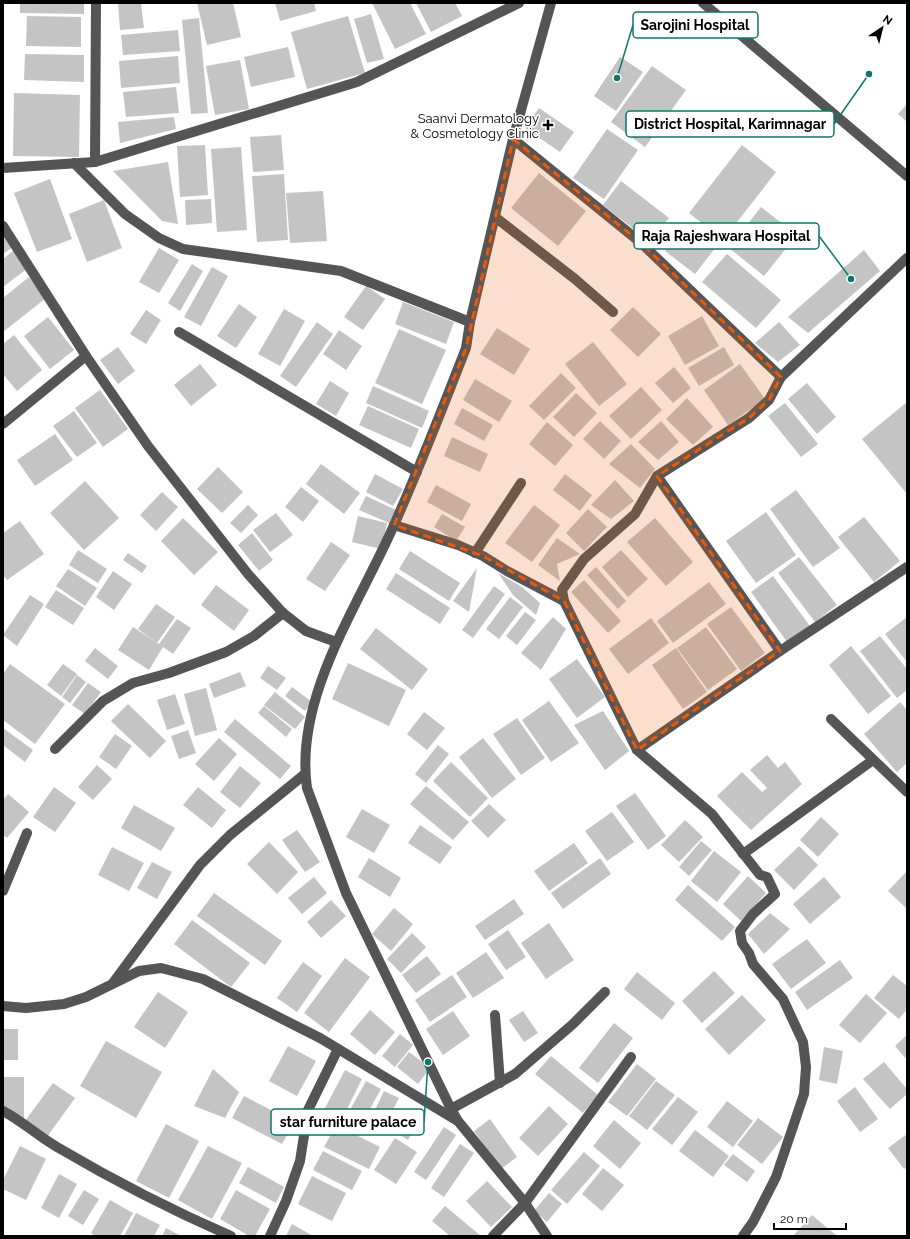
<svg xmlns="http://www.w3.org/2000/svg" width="910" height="1239" font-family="Raleway,sans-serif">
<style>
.building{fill:#c4c4c4}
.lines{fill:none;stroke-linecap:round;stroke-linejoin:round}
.minor{stroke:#555;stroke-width:10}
.marked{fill:#e8590c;fill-opacity:0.2;stroke:#e8590c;stroke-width:3;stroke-dasharray:8 5;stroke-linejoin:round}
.poi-dot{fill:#000;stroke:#fff;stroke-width:1.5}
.labels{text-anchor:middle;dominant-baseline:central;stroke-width:3;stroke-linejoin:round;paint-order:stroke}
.poi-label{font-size:13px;fill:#000;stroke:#fff;text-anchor:end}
.leader{fill:none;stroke:#0f766e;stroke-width:1.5}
.callout-dot{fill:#0f766e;stroke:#fff;stroke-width:1.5}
.callout{fill:#fff;stroke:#0f766e;stroke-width:1.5}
.callout-label{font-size:14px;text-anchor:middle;font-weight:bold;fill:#000}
</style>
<rect width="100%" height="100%" fill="#fff"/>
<g class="building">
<path d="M20 3H84V14L20 13Z"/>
<path d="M118 3H141L144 28 120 30Z"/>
<path d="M197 3H233L241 37 207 45Z"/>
<path d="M275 3H314L316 11 280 21Z"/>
<path d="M372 3H410L426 34 395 49Z"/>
<path d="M416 3H455L462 16 431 32Z"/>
<path d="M371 14 384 59 367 63 354 19Z"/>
<path d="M27 16 81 17V47L26 46Z"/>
<path d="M348 16 365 73 307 89 291 32Z"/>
<path d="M199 18 208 113 191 114 182 20Z"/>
<path d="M178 30 180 51 123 55 121 35Z"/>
<path d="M288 47 295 77 251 87 244 57Z"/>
<path d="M25 54 84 55V82L24 80Z"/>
<path d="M178 56 180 83 121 88 119 61Z"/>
<path d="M620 57 643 72 616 111 594 96Z"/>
<path d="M240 60 249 109 215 115 206 66Z"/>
<path d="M652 66 686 90 645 147 611 122Z"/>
<path d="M176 87 179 113 126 117 123 92Z"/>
<path d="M14 93 80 95 79 157 13 156Z"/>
<path d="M907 104V122L898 114Z"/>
<path d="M539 108 574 132 560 152 525 128Z"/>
<path d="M174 117 176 129 120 143 118 122Z"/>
<path d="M607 129 638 150 604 199 573 178Z"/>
<path d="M281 135 284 170 253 172 250 137Z"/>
<path d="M205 145 208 195 180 197 177 146Z"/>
<path d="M742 145 776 172 723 240 689 213Z"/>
<path d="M241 147 247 230 217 232 211 149Z"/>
<path d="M168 162 178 224 162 221 113 171Z"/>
<path d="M539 173 586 211 558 246 511 208Z"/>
<path d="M284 174 288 240 257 242 252 176Z"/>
<path d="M50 179 72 239 37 252 14 193Z"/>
<path d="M621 181 669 218 650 242 603 205Z"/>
<path d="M323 191 327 241 290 243 286 193Z"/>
<path d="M211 199 212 223 186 225 185 200Z"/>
<path d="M104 200 122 248 87 262 69 214Z"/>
<path d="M761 207 797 235 764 276 729 248Z"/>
<path d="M686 224 716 247 695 274 665 251Z"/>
<path d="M3 235 13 247 3 254Z"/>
<path d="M159 248 179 260 159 293 139 282Z"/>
<path d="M14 250 28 268 3 287V259Z"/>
<path d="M864 250 880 271 808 333 788 317Z"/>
<path d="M727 254 781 300 756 328 702 282Z"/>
<path d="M192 264 203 271 180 311 168 303Z"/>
<path d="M212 267 228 276 201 326 184 317Z"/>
<path d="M29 277 46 298 3 332V298Z"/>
<path d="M366 286 385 299 363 330 344 317Z"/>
<path d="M403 302 454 322 446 344 395 324Z"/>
<path d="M239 304 257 317 236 348 217 336Z"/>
<path d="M633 307 661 334 638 357 610 330Z"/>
<path d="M284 309 305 321 280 366 258 354Z"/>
<path d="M146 310 161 320 146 344 130 334Z"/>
<path d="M702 316 719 346 685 365 668 336Z"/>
<path d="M48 317 74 350 50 369 24 336Z"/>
<path d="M317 322 333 334 296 387 280 376Z"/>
<path d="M779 322 800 345 778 362 755 343Z"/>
<path d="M497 328 530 349 514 375 480 354Z"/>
<path d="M399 329 446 350 422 404 375 383Z"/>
<path d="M339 330 362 346 346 370 323 354Z"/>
<path d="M14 335 42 370 17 391 3 374V344Z"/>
<path d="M593 342 627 384 599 406 565 364Z"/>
<path d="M118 347 135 371 118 384 100 360Z"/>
<path d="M724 347 734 365 699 386 688 368Z"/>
<path d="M200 364 217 385 191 406 174 385Z"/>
<path d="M740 364 765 399 728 425 704 390Z"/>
<path d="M674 367 691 388 673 403 655 383Z"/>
<path d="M561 373 576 388 544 420 529 406Z"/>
<path d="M475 379 512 401 499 422 463 400Z"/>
<path d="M330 381 349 393 336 416 316 404Z"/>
<path d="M807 383 836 417 817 434 788 399Z"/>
<path d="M373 386 429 411 422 428 366 403Z"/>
<path d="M641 387 662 410 631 439 609 416Z"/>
<path d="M100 390 128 429 103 447 75 408Z"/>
<path d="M576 393 597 413 574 437 553 417Z"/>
<path d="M687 398 713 427 693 445 666 419Z"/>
<path d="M907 402V494L862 439Z"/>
<path d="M785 403 818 444 801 457 768 416Z"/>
<path d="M368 406 419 429 411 448 359 425Z"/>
<path d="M462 408 493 425 484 441 454 424Z"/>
<path d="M74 411 97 443 77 457 53 426Z"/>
<path d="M600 421 621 441 604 459 583 439Z"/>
<path d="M661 421 679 442 658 460 638 442Z"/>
<path d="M547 422 573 445 555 466 529 444Z"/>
<path d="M55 434 73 460 35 486 17 460Z"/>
<path d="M452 437 488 454 480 472 444 456Z"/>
<path d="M631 444 655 469 640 488 609 464Z"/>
<path d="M321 464 360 493 344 514 306 484Z"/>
<path d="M218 467 243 492 222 513 197 489Z"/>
<path d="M375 474 403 489 393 506 366 492Z"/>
<path d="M565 474 592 495 580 511 553 490Z"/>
<path d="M615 480 634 501 611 519 591 505Z"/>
<path d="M85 481 119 518 84 550 50 513Z"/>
<path d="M436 485 471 504 462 521 427 502Z"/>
<path d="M301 487 319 501 303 522 285 507Z"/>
<path d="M796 490 840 548 813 567 770 509Z"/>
<path d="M162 492 178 507 156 531 140 515Z"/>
<path d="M366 496 396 510 389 523 359 510Z"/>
<path d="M248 505 258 515 241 533 230 523Z"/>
<path d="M534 505 560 525 532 562 505 543Z"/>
<path d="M588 509 607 527 584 551 566 533Z"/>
<path d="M766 512 796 555 756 583 726 541Z"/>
<path d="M276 513 293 535 270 552 253 530Z"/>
<path d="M442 514 465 527 456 541 434 527Z"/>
<path d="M358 516 387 523 381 549 352 542Z"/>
<path d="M864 517 900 561 874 582 838 537Z"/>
<path d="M183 518 218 552 194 575 161 541Z"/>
<path d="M655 518 693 562 666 586 627 542Z"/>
<path d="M20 521 44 554 7 580 3 575V533Z"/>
<path d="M252 533 273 560 259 571 238 545Z"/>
<path d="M557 538 580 554 557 564 560 581 538 565Z"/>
<path d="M331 542 350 555 325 591 306 579Z"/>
<path d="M78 550 107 569 98 583 69 565Z"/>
<path d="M621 550 648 579 628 597 602 567Z"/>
<path d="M410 551 460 583 449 601 399 569Z"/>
<path d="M128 553 147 566 142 573 123 560Z"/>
<path d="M799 557 837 605 815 622 778 573Z"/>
<path d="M596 567 626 601 618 609 587 575Z"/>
<path d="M477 568 469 612 453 601Z"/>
<path d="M68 569 97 588 85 606 56 586Z"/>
<path d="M113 571 132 584 114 610 96 597Z"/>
<path d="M396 573 450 608 440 624 386 589Z"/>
<path d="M498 573 522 587 540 603 536 615 513 595Z"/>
<path d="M773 576 810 626 787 642 751 592Z"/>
<path d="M584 580 621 621 608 633 571 592Z"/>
<path d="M709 582 726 604 673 643 657 621Z"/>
<path d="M216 585 249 610 234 631 201 605Z"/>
<path d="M494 586 505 594 473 638 462 630Z"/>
<path d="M56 590 84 608 73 625 45 607Z"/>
<path d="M30 595 44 604 17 646 3 635Z"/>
<path d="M510 597 523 607 499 639 486 629Z"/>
<path d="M156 604 175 617 157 643 138 629Z"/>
<path d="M731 607 765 653 741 671 707 624Z"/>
<path d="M525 612 536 620 517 645 506 636Z"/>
<path d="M553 617 566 629 541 670 521 653Z"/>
<path d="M907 617V662L885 634Z"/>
<path d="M651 618 669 643 628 674 609 649Z"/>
<path d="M177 619 191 628 173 654 163 647 149 670 118 650 133 627 159 644Z"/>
<path d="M706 627 737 669 708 690 677 648Z"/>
<path d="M376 628 428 669 412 690 360 649Z"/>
<path d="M880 636 907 669V690L897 698 860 651Z"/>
<path d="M851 646 891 696 868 714 829 665Z"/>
<path d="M95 648 118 666 108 679 85 661Z"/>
<path d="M676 648 707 692 683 709 652 665Z"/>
<path d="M577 659 605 697 577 718 549 679Z"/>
<path d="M348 663 406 690 389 726 332 699Z"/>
<path d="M10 664 65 704 35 744 3 720V674Z"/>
<path d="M63 664 77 674 61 696 47 685Z"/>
<path d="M268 666 286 678 277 690 260 678Z"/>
<path d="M240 672 246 686 214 698 209 684Z"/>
<path d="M77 675 86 682 70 703 62 697Z"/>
<path d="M88 683 101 692 85 714 72 705Z"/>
<path d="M292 687 312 702 305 711 285 696Z"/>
<path d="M206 688 217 730 195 736 184 694Z"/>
<path d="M275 692 305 717 295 729 264 705Z"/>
<path d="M175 694 185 724 167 730 157 700Z"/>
<path d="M549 701 579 743 551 762 522 720Z"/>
<path d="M900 702 907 710V763L897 772 864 734Z"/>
<path d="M128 704 166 741 150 758 111 721Z"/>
<path d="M264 706 292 729 286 737 258 713Z"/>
<path d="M603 711 629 751 605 770 574 725Z"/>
<path d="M424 712 445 728 427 750 407 734Z"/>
<path d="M517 718 545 758 521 775 493 734Z"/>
<path d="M235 719 291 766 280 779 224 732Z"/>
<path d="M3 728 33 750 25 762 3 745Z"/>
<path d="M188 730 196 753 179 759 171 736Z"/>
<path d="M115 734 132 746 116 769 99 757Z"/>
<path d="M219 738 237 754 214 781 195 764Z"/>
<path d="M483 738 516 779 492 798 459 757Z"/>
<path d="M438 745 449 754 426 783 415 774Z"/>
<path d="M767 755 778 768 785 762 802 784 751 830 717 796 742 772 762 792 767 788 750 770Z"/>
<path d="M451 762 488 798 470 817 433 781Z"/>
<path d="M97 765 112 779 93 800 78 787Z"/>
<path d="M240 766 261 783 240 808 220 792Z"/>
<path d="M426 786 469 822 453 840 410 804Z"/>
<path d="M54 787 76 803 55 832 33 817Z"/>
<path d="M198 787 226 810 212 828 183 805Z"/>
<path d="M635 793 666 836 648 850 616 806Z"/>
<path d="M8 794 29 812 7 838 3 835V800Z"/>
<path d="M489 804 506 820 488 838 471 821Z"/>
<path d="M134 805 175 828 161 851 121 828Z"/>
<path d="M362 809 390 825 374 853 346 837Z"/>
<path d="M612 812 634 842 607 861 585 831Z"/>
<path d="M821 817 839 834 818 857 800 840Z"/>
<path d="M685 820 703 837 679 862 661 845Z"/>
<path d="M420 825 452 847 440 864 408 843Z"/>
<path d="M297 830 320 862 305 872 282 840Z"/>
<path d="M701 841 712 850 689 876 679 867Z"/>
<path d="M269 842 298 872 277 894 247 864Z"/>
<path d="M574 843 588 863 549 891 534 871Z"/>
<path d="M799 846 818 865 794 890 774 870Z"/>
<path d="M112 847 144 863 129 891 98 875Z"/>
<path d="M714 851 741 872 717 902 691 881Z"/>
<path d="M369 858 401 878 390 897 358 877Z"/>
<path d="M600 858 611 874 563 909 551 893Z"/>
<path d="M152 862 172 872 157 899 137 888Z"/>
<path d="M907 871V909L888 891Z"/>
<path d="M748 876 766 893 741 921 723 904Z"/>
<path d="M314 877 327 893 302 914 288 898Z"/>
<path d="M824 877 841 897 810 924 793 904Z"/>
<path d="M688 885 735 927 722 941 675 900Z"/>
<path d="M214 893 282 941 265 965 197 916Z"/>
<path d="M514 899 524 914 485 940 475 926Z"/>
<path d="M331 900 346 916 321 938 307 922Z"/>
<path d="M394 908 413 924 391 951 372 934Z"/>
<path d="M770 913 790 929 764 954 748 934Z"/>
<path d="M192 920 250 963 231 987 174 944Z"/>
<path d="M549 923 574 960 546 979 521 943Z"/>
<path d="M508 930 526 957 506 970 488 944Z"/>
<path d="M412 933 426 947 401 973 387 959Z"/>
<path d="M807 939 826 963 791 989 772 964Z"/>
<path d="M486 952 504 978 473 998 456 973Z"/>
<path d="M427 956 441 974 416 993 402 975Z"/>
<path d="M345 958 370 977 329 1032 304 1013Z"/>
<path d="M840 960 853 978 807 1010 795 992Z"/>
<path d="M303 962 322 976 297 1012 277 998Z"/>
<path d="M714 971 735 993 702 1023 682 1001Z"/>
<path d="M637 972 675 1003 662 1020 624 989Z"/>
<path d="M452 975 467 997 430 1022 415 1000Z"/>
<path d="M893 975 907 986V1009L899 1019 874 998Z"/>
<path d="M158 992 188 1012 165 1048 134 1027Z"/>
<path d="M866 994 887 1013 860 1043 839 1025Z"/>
<path d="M742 995 766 1020 729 1055 705 1029Z"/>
<path d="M370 1010 395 1032 375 1055 350 1034Z"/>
<path d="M453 1011 470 1036 443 1055 426 1029Z"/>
<path d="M523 1011 538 1033 524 1042 509 1020Z"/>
<path d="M614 1023 633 1038 598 1083 579 1068Z"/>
<rect x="3" y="1029" width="15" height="31"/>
<path d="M400 1034 413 1045 395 1067 382 1056Z"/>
<path d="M907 1035V1060L895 1046Z"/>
<path d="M106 1041 162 1072 136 1118 80 1086Z"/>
<path d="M288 1046 316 1061 297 1096 269 1081Z"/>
<path d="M824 1047 843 1051 837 1084 819 1080Z"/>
<path d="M409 1052 430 1068 418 1084 397 1067Z"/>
<path d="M551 1056 598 1095 583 1113 535 1074Z"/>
<path d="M884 1062 907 1089V1094L890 1109 863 1079Z"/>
<path d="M637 1064 656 1079 627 1116 608 1102Z"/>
<path d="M213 1069 239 1092 225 1118 194 1106Z"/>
<path d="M345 1070 362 1079 342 1119 324 1110Z"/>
<path d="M3 1077H24V1119L3 1106Z"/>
<path d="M366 1081 381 1089 361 1125 346 1117Z"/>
<path d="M656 1081 675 1095 647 1130 629 1116Z"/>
<path d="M53 1083 75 1098 47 1137 25 1121Z"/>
<path d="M855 1087 878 1119 860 1132 837 1101Z"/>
<path d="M384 1091 399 1098 380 1134 367 1127Z"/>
<path d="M244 1096 294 1122 282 1144 232 1118Z"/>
<path d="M678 1097 698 1112 672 1145 652 1129Z"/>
<path d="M727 1101 753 1121 733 1147 707 1127Z"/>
<path d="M549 1106 568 1124 538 1156 519 1138Z"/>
<path d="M399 1108 419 1119 408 1140 388 1128Z"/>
<path d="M758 1118 783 1137 762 1164 737 1145Z"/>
<path d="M490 1119 517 1157 501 1169 474 1131Z"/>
<path d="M614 1120 641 1143 620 1169 593 1146Z"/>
<path d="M166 1124 199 1141 169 1198 136 1181Z"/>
<path d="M336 1125 380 1147 369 1169 324 1147Z"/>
<path d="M444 1127 456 1135 426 1180 414 1172Z"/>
<path d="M695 1130 729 1156 713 1177 679 1151Z"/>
<path d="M907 1134V1167L904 1169 888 1148Z"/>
<path d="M395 1138 417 1152 396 1184 374 1170Z"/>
<path d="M460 1144 474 1153 444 1197 431 1188Z"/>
<path d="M20 1146 46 1159 26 1200 3 1189V1180Z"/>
<path d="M208 1146 242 1163 212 1219 178 1200Z"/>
<path d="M323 1151 362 1171 352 1190 313 1170Z"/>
<path d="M584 1152 600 1166 567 1204 551 1190Z"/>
<path d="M733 1154 755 1171 747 1182 724 1165Z"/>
<path d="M248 1167 284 1187 276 1203 239 1183Z"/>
<path d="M603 1168 624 1185 602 1211 582 1194Z"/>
<path d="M59 1174 77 1184 59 1218 41 1208Z"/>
<path d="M312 1176 346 1193 332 1221 298 1204Z"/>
<path d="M487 1181 512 1207 491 1227 466 1201Z"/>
<path d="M84 1190 99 1199 83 1225 68 1216Z"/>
<path d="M236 1190 270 1209 255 1236H249L220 1219Z"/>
<path d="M549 1193 562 1204 547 1222 534 1211Z"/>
<path d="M110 1200 133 1213 120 1236H95L91 1233Z"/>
<path d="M445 1206 481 1236H450L432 1221Z"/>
<path d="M136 1213 160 1225 154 1236H124Z"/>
<path d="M812 1215 837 1236H793Z"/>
<path d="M292 1224 313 1236H286Z"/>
<path d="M166 1228 181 1236H162Z"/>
</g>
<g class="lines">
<g class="minor">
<path d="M703 3 907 176"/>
<path d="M513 139 640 242 781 377"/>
<path d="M95 162 96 3"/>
<path d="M74 163 125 214 159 238 183 249 341 271 470 322"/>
<path d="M3 168 95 162 357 82 519 3"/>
<path d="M495 217 575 279 613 312"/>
<path d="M3 226 86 356 148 446 248 574 283 613"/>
<path d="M179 332 417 472"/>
<path d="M3 424 86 356"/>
<path d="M657 476 780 651"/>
<path d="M394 525 458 545 483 556 507 571 564 601"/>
<path d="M475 553 521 483"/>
<path d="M831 719 907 792"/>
<path d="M55 749 103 701 133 683 169 673 226 652 254 636 283 613 306 631 336 642"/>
<path d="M637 750 564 601 562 590 584 559 635 514 657 476 749 418 769 400 781 377 907 258"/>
<path d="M743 854 873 760"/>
<path d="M3 891 27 833"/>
<path d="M113 983 200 865 230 835 305 774"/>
<path d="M3 1006 26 1008 64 1004 86 997 139 971 161 968 203 979 320 1038 456 1120"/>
<path d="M495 1015 500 1083"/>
<path d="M451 1109 515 1074 573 1024 605 992"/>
<path d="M3 1111C22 1121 38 1136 57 1147 113 1180 171 1210 231 1236"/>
<path d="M270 1236 286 1201 300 1161 308 1110 338 1049"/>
<path d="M493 1236 525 1203 631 1057"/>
<path d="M547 1236 525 1203 458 1121 451 1109 346 893 307 788C294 697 359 605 394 525 420 467 443 407 466 348L470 322 513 139 551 3"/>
<path d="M743 1236 753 1222 776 1177 804 1094 806 1067 803 1042 783 999 753 964 749 953 742 943 740 931 753 914 775 894 767 877 760 875 712 814 637 750 780 651 907 567"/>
</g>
</g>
<path class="marked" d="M513 139 640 242 781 377 769 400 749 418 657 476 780 651 637 750 564 601 483 556 394 525 466 348Z"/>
<path class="poi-dot" d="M546 119h4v4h4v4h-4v4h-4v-4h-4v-4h4z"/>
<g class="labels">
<g class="poi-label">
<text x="539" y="118">Saanvi Dermatology<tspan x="539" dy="15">&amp; Cosmetology Clinic</tspan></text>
</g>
</g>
<path class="leader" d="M617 78L633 25M869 74L834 124M851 279L819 236M428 1062L424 1122"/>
<g class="callout-dot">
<circle cx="617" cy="78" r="4"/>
<circle cx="869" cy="74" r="4"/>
<circle cx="851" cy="279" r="4"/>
<circle cx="428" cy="1062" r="4"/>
</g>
<g class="callout">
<rect x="633" y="12" width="125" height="26" rx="4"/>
<rect x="626" y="111" width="208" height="26" rx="4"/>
<rect x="634" y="223" width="185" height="26" rx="4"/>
<rect x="271" y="1109" width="153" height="26" rx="4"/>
</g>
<g class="callout-label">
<text x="695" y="30">Sarojini Hospital</text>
<text x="730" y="129">District Hospital, Karimnagar</text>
<text x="726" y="241">Raja Rajeshwara Hospital</text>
<text x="348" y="1127">star furniture palace</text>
</g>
<rect width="910" height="1239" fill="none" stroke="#000000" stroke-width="8"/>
<g transform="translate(882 28) rotate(35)" stroke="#ffffff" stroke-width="3" paint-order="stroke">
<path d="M0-3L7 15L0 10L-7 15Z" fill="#000000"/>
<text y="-6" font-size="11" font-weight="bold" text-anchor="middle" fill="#000000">N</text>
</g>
<path d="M774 1223v6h72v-6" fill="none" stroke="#000000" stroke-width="2"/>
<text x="780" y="1223" font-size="12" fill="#000000" stroke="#ffffff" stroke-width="3" paint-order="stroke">20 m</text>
</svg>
